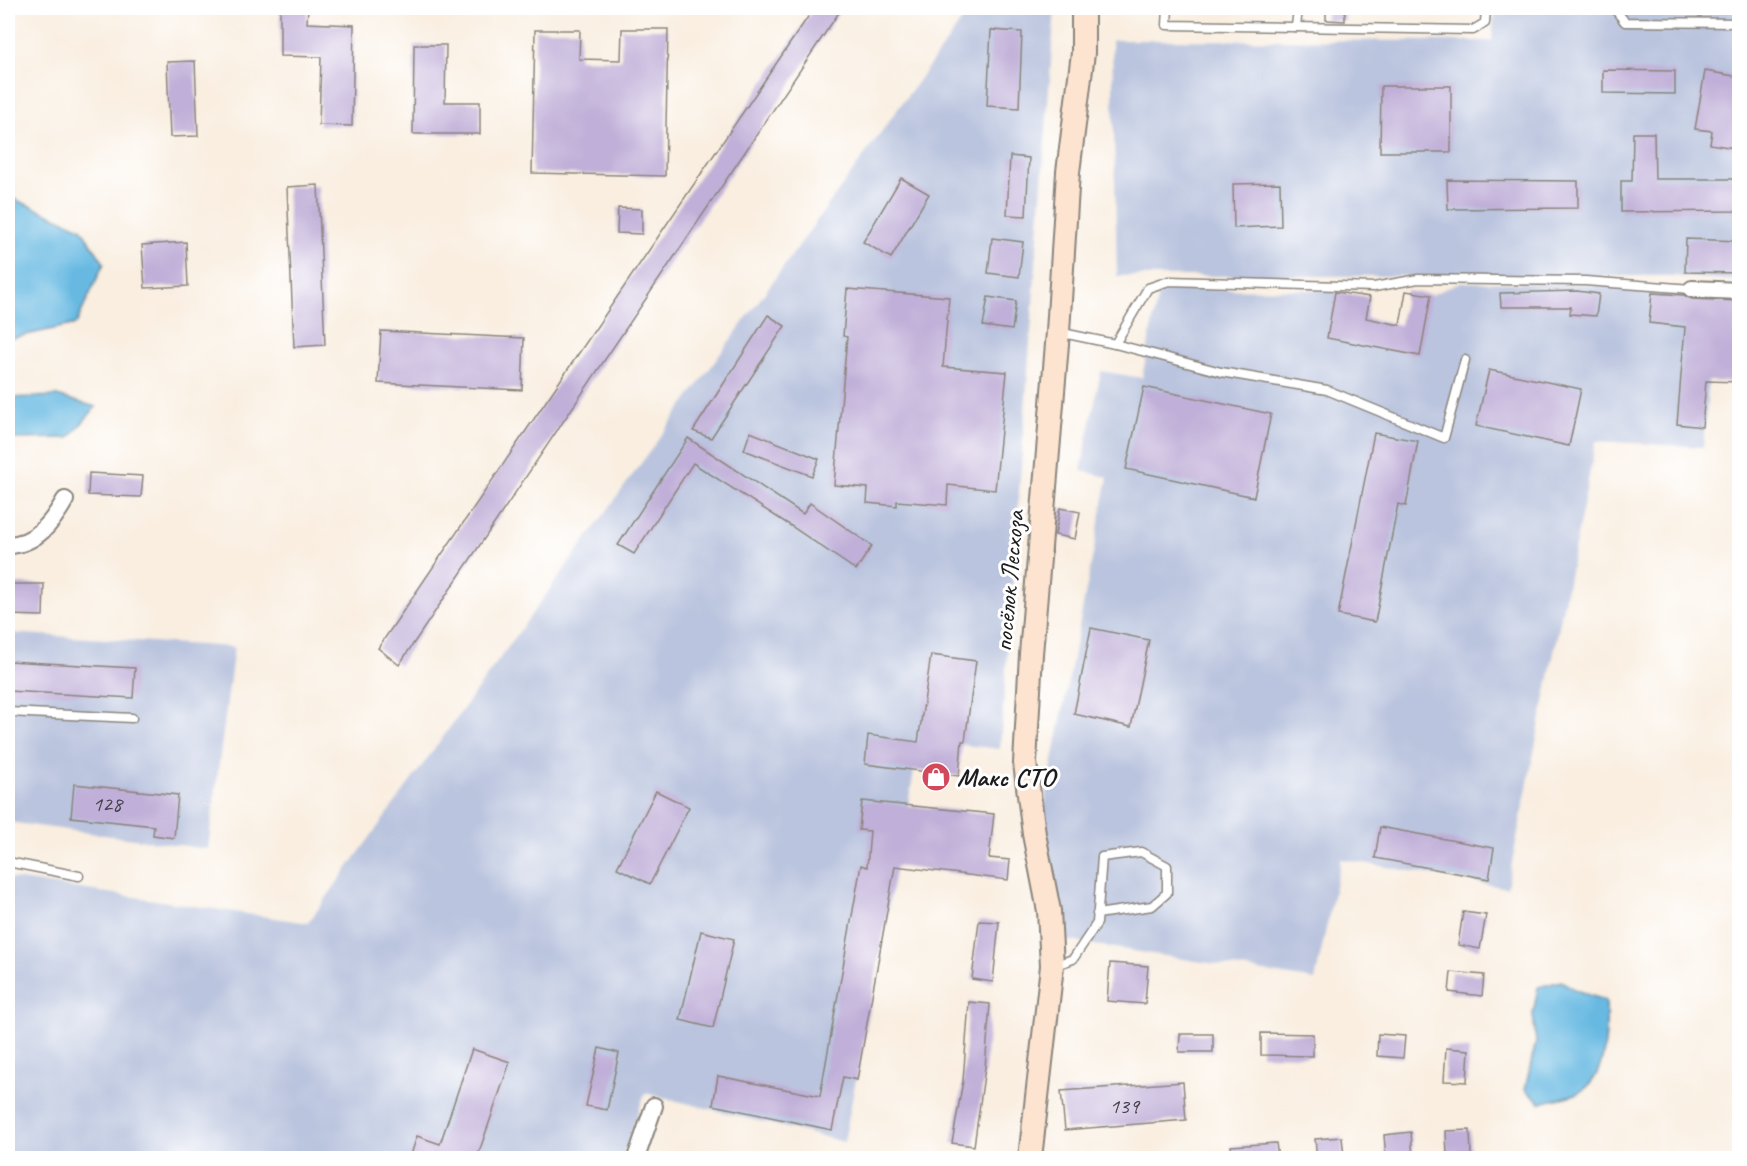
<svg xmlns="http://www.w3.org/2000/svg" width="1747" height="1166" font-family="Caveat,sans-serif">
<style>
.industrial{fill:#bac4de}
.water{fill:#67b9e2;stroke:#426a7f;stroke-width:1.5}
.building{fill:#c0afd8}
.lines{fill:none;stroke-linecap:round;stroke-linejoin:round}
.lane-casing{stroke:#8a857e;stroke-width:11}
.street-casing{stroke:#8a857e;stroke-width:20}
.secondary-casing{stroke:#8a857e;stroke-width:26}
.lane{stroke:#fff;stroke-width:8}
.street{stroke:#fff;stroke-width:16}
.secondary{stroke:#fde4d0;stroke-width:22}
.labels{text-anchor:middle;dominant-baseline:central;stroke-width:6;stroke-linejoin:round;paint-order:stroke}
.number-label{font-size:22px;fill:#45414b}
.street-label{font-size:26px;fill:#1c1c1c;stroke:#fff}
.poi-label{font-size:26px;font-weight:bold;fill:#1c1c1c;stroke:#fff;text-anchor:start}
</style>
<rect width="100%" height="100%" fill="#fff"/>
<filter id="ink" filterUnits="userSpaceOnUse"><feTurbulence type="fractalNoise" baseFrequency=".0167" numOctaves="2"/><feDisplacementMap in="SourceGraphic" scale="12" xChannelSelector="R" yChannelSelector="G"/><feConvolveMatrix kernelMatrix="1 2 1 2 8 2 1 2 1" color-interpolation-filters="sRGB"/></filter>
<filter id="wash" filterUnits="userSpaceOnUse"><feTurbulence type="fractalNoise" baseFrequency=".008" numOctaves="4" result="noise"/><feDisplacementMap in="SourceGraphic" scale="24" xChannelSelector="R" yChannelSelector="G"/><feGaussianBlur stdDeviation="1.35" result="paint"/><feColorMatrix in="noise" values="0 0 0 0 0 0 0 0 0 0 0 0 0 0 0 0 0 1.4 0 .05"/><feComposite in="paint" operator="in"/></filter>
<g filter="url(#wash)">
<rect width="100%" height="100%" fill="#f9eee0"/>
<g class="industrial">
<path d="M971 8H1055L1000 749 920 740 844 1142 645 1093 622 1158H8V878L308 923Z"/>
<path d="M1494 8H1739V281L1672 276H1117L1112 40 1492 41Z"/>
<path d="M1461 282 1582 284 1716 295 1703 447 1596 441 1507 888 1341 859 1315 980 1064 940 1041 822 1108 477 1081 471 1101 371 1142 378 1159 289 1335 290 1327 338 1419 356 1431 295Z"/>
<path d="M8 633 234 647 208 849 8 822Z"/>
</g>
<g class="water">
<path d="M8 198H12L81 228 104 263 76 324 8 339Z"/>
<path d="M57 396 96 407 69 438 8 439V398Z"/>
<path d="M1561 981 1576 990 1606 1001C1607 1029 1608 1079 1578 1093 1568 1098 1553 1099 1541 1103L1525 1089 1536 1042 1533 1014 1538 987Z"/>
</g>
<g id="blocks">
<g class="building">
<path d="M280 8H308L307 23 354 25 352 126 319 125 321 57 280 56Z"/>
<path d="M814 8H842L399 665 378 648Z"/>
<path d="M1326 8H1345V21L1326 20Z"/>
<path d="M622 29H668L665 176 532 173 535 30H580L579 59 621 60Z"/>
<path d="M991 30 1022 32 1019 108 987 106Z"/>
<path d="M414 45H446L445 102H480V134H413Z"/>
<path d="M195 61 198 136 170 137 167 62Z"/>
<path d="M1603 70 1675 71V94L1603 93Z"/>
<path d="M1705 71 1740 77V149L1710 144 1712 131 1695 129Z"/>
<path d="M1381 86H1451V152H1380Z"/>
<path d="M1633 133H1654L1655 179H1740V211L1621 212V181H1632Z"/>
<path d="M1010 156 1029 158 1026 216 1007 215Z"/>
<path d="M901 178 929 194 891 258 863 242Z"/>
<path d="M1447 180 1578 181V208L1448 209Z"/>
<path d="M1280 183 1281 226 1234 228 1233 184Z"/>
<path d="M318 185 325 345 294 347 287 187Z"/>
<path d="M618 208 642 209V234L617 233Z"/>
<path d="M992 238 1023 242 1019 277 988 273Z"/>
<path d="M1686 239 1740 241V273L1685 272Z"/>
<path d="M186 242 188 286 145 288 142 245Z"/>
<path d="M847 289 949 297 943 367 1007 372 995 490 948 485 947 505 897 501V506L867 503 868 488 834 485 847 337 843 336Z"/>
<path d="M1406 291 1431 295 1420 356 1327 338 1335 292 1370 297 1366 318 1400 325Z"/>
<path d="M1577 291 1599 294 1596 316 1570 314 1571 307H1501L1500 293Z"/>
<path d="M1652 293 1684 295 1692 299 1740 301V382L1706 381 1702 427 1677 424 1685 327 1649 323Z"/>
<path d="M988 297 1016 301 1012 330 983 326Z"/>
<path d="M768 315 785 326 711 438 693 431Z"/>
<path d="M381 331 524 338 522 390 378 383Z"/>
<path d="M1489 370 1581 389 1569 446 1476 426Z"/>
<path d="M1144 387 1271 414 1254 497 1126 469Z"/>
<path d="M750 432 819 459 812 476 744 450Z"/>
<path d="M1374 433 1418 441 1406 506 1398 504 1375 622 1338 615Z"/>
<path d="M688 438 803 514 810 503 872 546 856 570 791 526 693 463 634 554 618 545Z"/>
<path d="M89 473 143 476 141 497 88 495Z"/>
<path d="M1060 508 1080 512 1075 539 1055 535Z"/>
<path d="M8 584H44L43 616 8 615Z"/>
<path d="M1091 628 1149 640 1131 727 1074 714Z"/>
<path d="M931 655 976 661 965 741H962L959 776 865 764 868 735 918 742Z"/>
<path d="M8 661 135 668 133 698 8 691Z"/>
<path d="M74 784 178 795 174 838 153 835 154 826 71 817Z"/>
<path d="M656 791 689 807 650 884 617 868Z"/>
<path d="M862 801 994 814 989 858 1010 860 1008 880 895 866 857 1080 843 1077 832 1130 713 1105 718 1076 820 1096 861 865 867 867 870 831 859 830Z"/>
<path d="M1380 827 1494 848 1489 879 1375 858Z"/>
<path d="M1463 912 1486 915 1480 949 1458 945Z"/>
<path d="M979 921 999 922 993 982 972 979Z"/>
<path d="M701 931 734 939 713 1028 680 1020Z"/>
<path d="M1110 963 1148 966 1145 1004 1107 1001Z"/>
<path d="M1451 972 1484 975 1482 996 1449 992Z"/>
<path d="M969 1002 990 1004 985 1068 974 1146 952 1143 963 1081Z"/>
<path d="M1261 1033 1313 1034V1056L1261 1055Z"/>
<path d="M1180 1034H1213V1052H1179Z"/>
<path d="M1378 1034 1405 1036 1403 1058 1377 1056Z"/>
<path d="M599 1048 619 1053 607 1110 586 1106Z"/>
<path d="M1446 1048 1469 1050 1467 1082 1444 1081Z"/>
<path d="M472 1049 510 1062 477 1158H410L417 1136 440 1144Z"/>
<path d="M1183 1082 1186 1120 1065 1130 1061 1091Z"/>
<path d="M1470 1130 1471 1155 1447 1156 1446 1131Z"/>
<path d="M1411 1132 1413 1157 1386 1158 1384 1135Z"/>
<path d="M1342 1137 1344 1157 1317 1158 1315 1139Z"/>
<path d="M1276 1143 1278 1158H1232L1231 1146Z"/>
</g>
</g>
</g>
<g filter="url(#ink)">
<use href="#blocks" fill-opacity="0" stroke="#8a857e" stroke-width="1.5"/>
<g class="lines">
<g class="lane-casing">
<g id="lane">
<path d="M1168 8 1167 25 1473 30 1485 23 1486 8"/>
<path d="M1614 8 1625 22 1740 23"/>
<path d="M1296 27 1298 8"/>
<path d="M1058 332 1115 344 1148 288 1169 281 1374 287 1418 279 1585 281 1692 289"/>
<path d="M1115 344 1221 372 1327 390 1444 438 1465 360"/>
<path d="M8 712 132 718"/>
<path d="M8 862 79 876"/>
<path d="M1053 966 1073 959 1097 923 1102 857 1141 852 1167 866V893L1152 906 1097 914"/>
</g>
</g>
<g class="street-casing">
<g id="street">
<path d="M1692 289 1740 291"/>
<path d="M8 545C36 544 52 523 65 500"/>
<path d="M636 1158 654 1106"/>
</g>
</g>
<g class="secondary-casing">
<path id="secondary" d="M1030 1158 1052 966 1049 911 1034 834 1025 763 1031 654 1058 332 1068 172 1083 53V8"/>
</g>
<use href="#lane" class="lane"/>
<use href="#street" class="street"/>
<use href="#secondary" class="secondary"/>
</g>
</g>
<defs>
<g id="shop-disc" transform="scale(1.5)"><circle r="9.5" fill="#d1495b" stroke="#fff"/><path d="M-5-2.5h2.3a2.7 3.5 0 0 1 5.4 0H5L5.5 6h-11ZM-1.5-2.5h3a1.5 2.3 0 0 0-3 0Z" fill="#fff"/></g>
</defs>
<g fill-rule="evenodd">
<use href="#shop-disc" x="936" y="777"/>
</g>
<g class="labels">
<g class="number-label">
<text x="107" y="804">128</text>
<text x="1124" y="1106">139</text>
</g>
<g class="street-label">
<text transform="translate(1009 581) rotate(-85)">посёлок Лесхоза</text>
</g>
<g class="poi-label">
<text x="957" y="777">Макс СТО</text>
</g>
</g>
<rect width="1747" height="1166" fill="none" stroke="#fff" stroke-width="30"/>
</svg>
